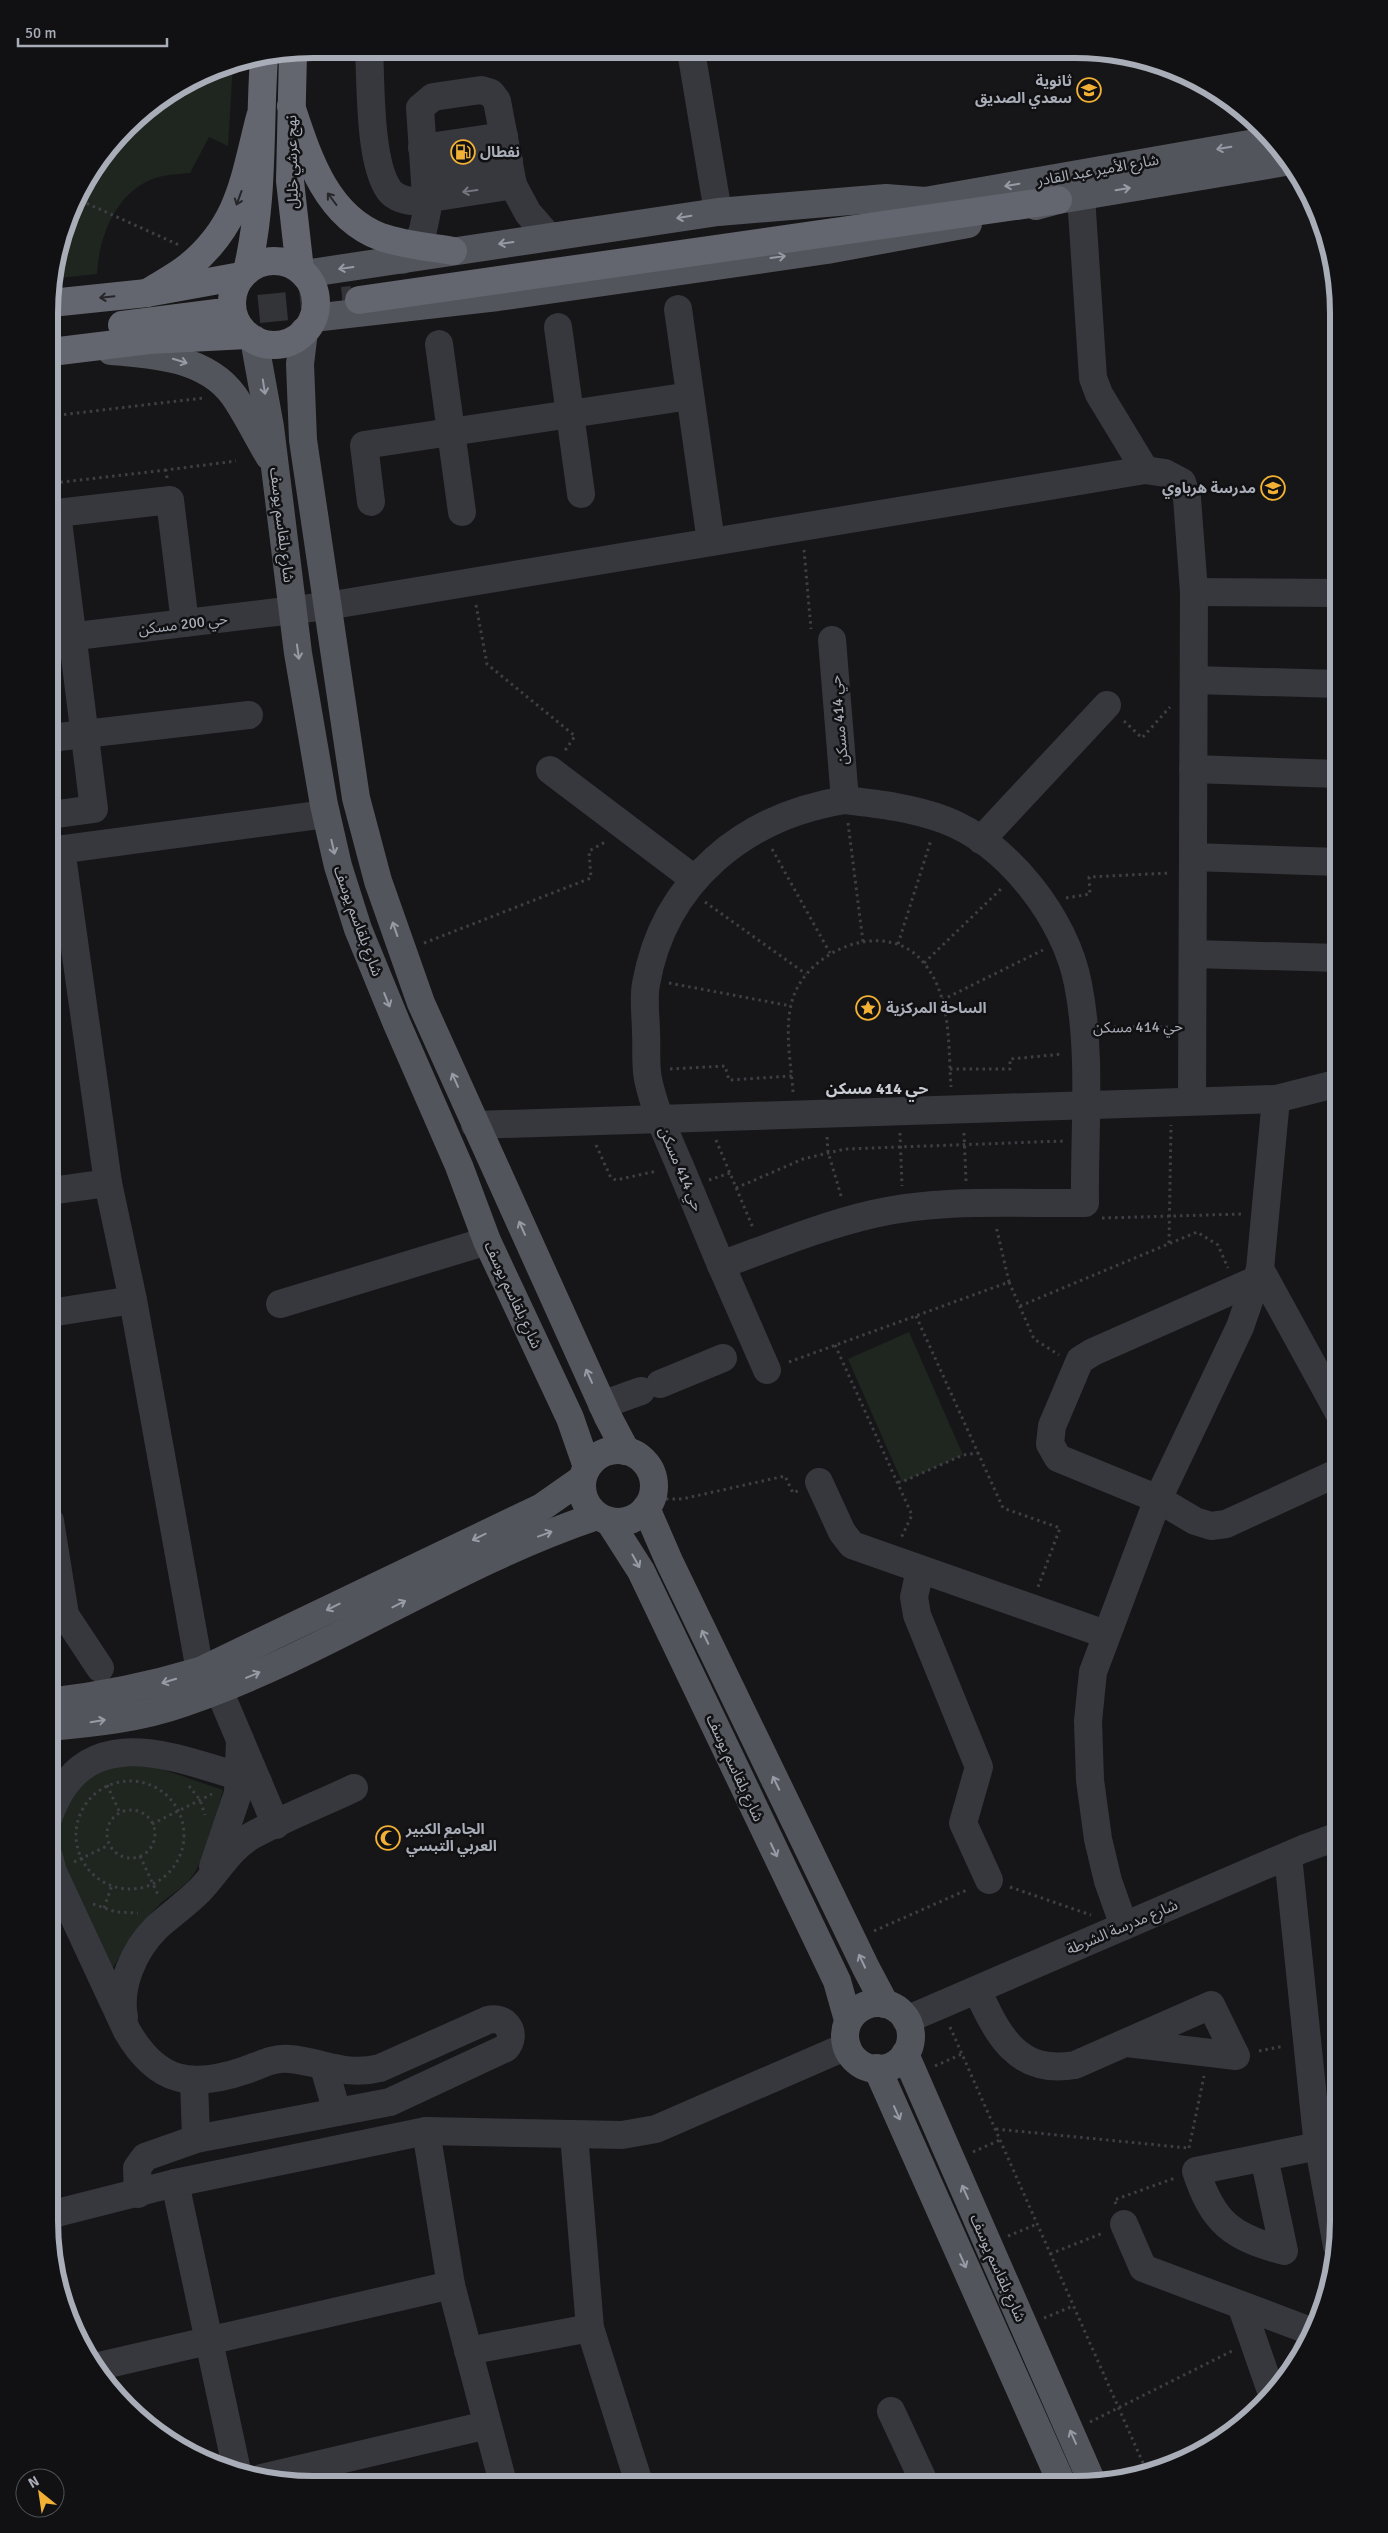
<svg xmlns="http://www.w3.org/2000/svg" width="1388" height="2533" font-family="Signika,'Noto Sans Arabic',sans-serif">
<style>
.green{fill:#1e261f}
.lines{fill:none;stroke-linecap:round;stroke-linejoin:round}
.highway-tunnel{stroke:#333438;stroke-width:28;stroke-dasharray:28 14;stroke-linecap:butt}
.path{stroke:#3d3f44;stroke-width:3;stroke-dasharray:2.5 4;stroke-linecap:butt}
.minor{stroke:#37383d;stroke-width:28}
.major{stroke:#53555c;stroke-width:28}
.highway{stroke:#63666e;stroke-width:28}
.oneway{stroke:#979ba6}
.oneway2{stroke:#757881}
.oneway3{stroke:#26262a}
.labels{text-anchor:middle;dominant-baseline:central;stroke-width:5;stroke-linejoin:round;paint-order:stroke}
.poi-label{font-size:15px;font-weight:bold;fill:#a8adb8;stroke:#111113;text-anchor:start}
.street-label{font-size:15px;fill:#a8adb8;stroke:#111113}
.neighbourhood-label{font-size:16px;font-weight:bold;fill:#c9ccd4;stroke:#111113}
.rim{fill:none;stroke:#a8adb8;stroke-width:6}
</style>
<rect width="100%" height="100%" fill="#161618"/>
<g class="green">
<path d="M233 64 228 146 209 137 190 173C182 174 172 174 163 176 119 185 99 233 97 274L51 279 76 195 138 114 212 69Z"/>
<path d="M909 1332 963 1455 902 1482 848 1359Z"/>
<path d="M144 1763 223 1790C216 1816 210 1846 196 1870 188 1886 173 1892 160 1904 140 1924 127 1945 112 1969L60 1856 58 1830 64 1806 78 1785 99 1770Z"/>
</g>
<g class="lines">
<path class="highway-tunnel" d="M217 313 352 300"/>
<g class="path">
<path d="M75 198 179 245"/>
<path d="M51 416 204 398"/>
<path d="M167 478 166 470 236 461"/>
<path d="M54 483 166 470"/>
<path d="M804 550 811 629"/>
<path d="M476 605 487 664 575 736 564 752"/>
<path d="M1124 721 1142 738 1170 707"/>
<path d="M848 823 863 942"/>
<path d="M772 849 830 953"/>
<path d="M1066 898 1090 894 1089 877 1170 873"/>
<path d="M705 902 806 974"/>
<path d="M424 943 591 878 589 851 607 841"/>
<path d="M898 944 931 840"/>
<path d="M924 963 1001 889"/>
<path d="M669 983 791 1006"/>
<path d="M942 1000 1043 950"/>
<path d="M1107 1027H1168"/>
<path d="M670 1069 725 1066 729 1080 792 1076"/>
<path d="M950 1069H1010V1059L1063 1054"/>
<path d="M793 1092C791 1063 784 1030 792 1001 806 950 886 917 923 962 952 996 948 1046 951 1087"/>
<path d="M900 1133 902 1186"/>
<path d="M964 1133 966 1181"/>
<path d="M827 1137 828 1152 842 1199"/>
<path d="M716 1140 753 1228"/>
<path d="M596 1145 611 1178 616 1180 657 1171"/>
<path d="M709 1180 730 1173"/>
<path d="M736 1188 803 1159 845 1149 1064 1141"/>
<path d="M1102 1218 1243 1214"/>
<path d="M1169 1243 1171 1125"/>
<path d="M1009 1282 1034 1339 1059 1355"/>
<path d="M1020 1306 1197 1232 1218 1245 1228 1268"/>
<path d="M916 1316 1003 1508 1060 1528 1038 1587"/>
<path d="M835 1345 912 1515 901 1538"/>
<path d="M789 1362 1009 1282 996 1226"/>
<path d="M898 1482H902L963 1455 978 1453"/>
<path d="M666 1499H682L785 1476 793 1493 800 1490"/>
<circle cx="130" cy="1835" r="54"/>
<path d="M107 1785 120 1813"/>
<path d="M189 1786 200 1800 205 1815"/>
<circle cx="131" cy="1834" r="24"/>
<path d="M152 1824 212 1794"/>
<path d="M140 1856 159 1897"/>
<path d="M74 1862 109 1845"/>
<path d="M1010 1887 1091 1915"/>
<path d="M93 1904 116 1912 138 1913"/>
<path d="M104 1908 112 1885"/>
<path d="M874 1931 969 1889"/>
<path d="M950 2027 1147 2472"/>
<path d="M1259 2051 1284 2046"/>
<path d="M935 2066 962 2054"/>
<path d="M996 2129 1188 2148"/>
<path d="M1189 2148 1204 2076"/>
<path d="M973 2152 1000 2140"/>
<path d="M1116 2204 1114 2200 1175 2178"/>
<path d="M1008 2236 1037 2224"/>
<path d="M1050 2254 1103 2233"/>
<path d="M1044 2318 1073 2306"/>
<path d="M1090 2422 1232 2351"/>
</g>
<g class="minor">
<path d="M369 49C371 84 369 162 389 190 395 198 403 200 412 201L513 185"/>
<path d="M691 51 718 212"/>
<path d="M422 148 504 136"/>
<path d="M425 171 509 161"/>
<path d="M1081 196 1093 378 1099 394 1145 470"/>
<path d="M402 260 417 245 423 230 427 211 420 108 433 97 481 90 491 93 497 101 513 185 528 213 549 237"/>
<path d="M678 309 711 542"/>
<path d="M558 327 581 494"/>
<path d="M439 344 462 512"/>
<path d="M371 502 364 445 690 396"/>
<path d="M1194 592 1339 593"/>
<path d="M51 639 327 606 1145 470 1165 473 1182 482 1187 498 1194 592 1192 1101"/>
<path d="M832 640 845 800"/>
<path d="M1194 680 1339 684"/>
<path d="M50 738 249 715"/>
<path d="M1193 769 1339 774"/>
<path d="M550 770 694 879"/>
<path d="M845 800C879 804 913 808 945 820 1008 844 1066 919 1078 984 1092 1055 1084 1130 1085 1203 1015 1204 941 1198 873 1214 821 1226 771 1247 721 1265 707 1231 693 1197 679 1164 667 1136 654 1108 648 1079 645 1064 647 1048 646 1033 646 1018 643 999 646 984 664 881 745 816 845 800Z"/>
<path d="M50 815 94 809 57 513 170 500 185 623"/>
<path d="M981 840 1107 705"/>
<path d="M61 849 108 1183 133 1300 200 1671"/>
<path d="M50 851 326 814"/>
<path d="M1193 857 1339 862"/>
<path d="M1193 954 1339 958"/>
<path d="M475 1125 1276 1099 1339 1083"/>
<path d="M50 1191 108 1183"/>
<path d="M721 1265 767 1370"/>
<path d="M1260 1269 1339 1413"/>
<path d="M1256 1280 1093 1352 1080 1360 1077 1367 1052 1426 1050 1444 1058 1458 1158 1499 1195 1521 1211 1526 1226 1524 1339 1472"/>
<path d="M280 1304 487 1241"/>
<path d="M50 1313 133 1300"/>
<path d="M660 1384 723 1358"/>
<path d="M602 1405 641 1391"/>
<path d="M819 1482 842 1532 852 1545 1105 1634"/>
<path d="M50 1521 65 1615 100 1668"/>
<path d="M920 1570 914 1597 917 1615 979 1767 963 1823 989 1880"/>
<path d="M219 1690 276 1825"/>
<path d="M49 1816C86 1713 181 1761 258 1782"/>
<path d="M1288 1856 1317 2137 1337 2246"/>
<path d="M49 1857 53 1872 127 2031C157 2083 191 2089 246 2070 260 2065 275 2057 290 2059 323 2062 345 2077 380 2068L488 2020C506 2015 518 2034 506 2048L390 2102 196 2139 145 2157 137 2168 138 2194"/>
<path d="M213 1867 238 1793 240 1740"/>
<path d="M1124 1926 1108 1881 1098 1839 1090 1780 1088 1721 1093 1672 1158 1499 1240 1327 1260 1269 1276 1099"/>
<path d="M977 1990C998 2035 1017 2075 1075 2065L1211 2005 1236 2056 1127 2043"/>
<path d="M124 2017C118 1986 134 1950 156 1928 170 1915 186 1904 199 1891 217 1873 228 1850 251 1836 284 1818 320 1804 354 1788"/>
<path d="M906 2020 1303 1849 1339 1836"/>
<path d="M324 2067 337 2112"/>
<path d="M194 2080 196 2139"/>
<path d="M426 2131 451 2285 503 2483"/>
<path d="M574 2135 590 2328 639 2483"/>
<path d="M1264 2157 1284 2251C1232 2237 1213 2223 1196 2171L1318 2146"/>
<path d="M175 2183 237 2471"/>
<path d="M49 2215 175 2183 426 2131 622 2135 656 2129 847 2046"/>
<path d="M1124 2224 1143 2268 1313 2332"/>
<path d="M1241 2305 1272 2394"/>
<path d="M468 2351 590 2328"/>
<path d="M95 2367 451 2285"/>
<path d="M891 2411 925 2484"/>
<path d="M262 2478 487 2425"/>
</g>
<g class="major">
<path d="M1036 206 1058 200 1291 161"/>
<path d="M304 274 718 212 886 198 925 201 1272 140"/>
<path d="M313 318 498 297 827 250 968 224"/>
<path d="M304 331 300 364 303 440 356 798 378 881 421 1003 608 1417 626 1451"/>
<path d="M254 339 270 427 298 653 324 805 338 866 358 929 397 1024 459 1166 487 1241 570 1418 587 1467"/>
<path d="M111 351C154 354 207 358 234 396 247 415 257 436 269 456"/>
<circle cx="618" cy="1486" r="36"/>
<path d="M646 1508 669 1561 866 1968 885 2004"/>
<path d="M609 1521 641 1571 837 1981 848 2020"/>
<path d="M49 1702C101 1696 150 1686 200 1671L542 1507 582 1479"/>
<path d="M49 1727C94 1723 141 1718 183 1703 327 1654 453 1564 597 1516"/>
<circle cx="878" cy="2036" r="33"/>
<path d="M905 2054 1092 2482"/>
<path d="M877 2068 1062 2484"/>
</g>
<g class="highway">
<path d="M293 53 290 181 300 270"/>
<path d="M291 106C308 157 326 216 381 237 404 245 429 247 453 251"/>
<circle cx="274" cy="303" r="42"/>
<path d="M247 271C264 201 259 129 264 58"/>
<path d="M147 293C161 284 177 276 189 266 241 223 244 178 260 117"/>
<path d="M359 300 1058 200"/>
<path d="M51 303 147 293 241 276"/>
<path d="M122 325 217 313"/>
<path d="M51 352 149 340 247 335"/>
</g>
</g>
<defs><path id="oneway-shaft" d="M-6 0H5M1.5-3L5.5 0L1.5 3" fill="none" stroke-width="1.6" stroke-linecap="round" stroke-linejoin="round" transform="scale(1.25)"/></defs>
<g class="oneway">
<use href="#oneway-shaft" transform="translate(1224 148) rotate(170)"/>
<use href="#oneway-shaft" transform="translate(1012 185) rotate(170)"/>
<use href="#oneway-shaft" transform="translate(1123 189) rotate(-9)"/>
<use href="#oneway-shaft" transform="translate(684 217) rotate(171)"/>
<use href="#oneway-shaft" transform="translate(506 243) rotate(172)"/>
<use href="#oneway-shaft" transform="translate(778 257) rotate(-8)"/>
<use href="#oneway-shaft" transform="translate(346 268) rotate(172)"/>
<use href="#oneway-shaft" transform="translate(180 361) rotate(17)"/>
<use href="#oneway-shaft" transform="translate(264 387) rotate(81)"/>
<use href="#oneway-shaft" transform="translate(298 652) rotate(82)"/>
<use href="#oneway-shaft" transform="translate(333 847) rotate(77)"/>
<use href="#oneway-shaft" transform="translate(395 929) rotate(-109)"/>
<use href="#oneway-shaft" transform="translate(387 1000) rotate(68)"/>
<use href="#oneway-shaft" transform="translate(455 1080) rotate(-114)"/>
<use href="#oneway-shaft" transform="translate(522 1228) rotate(-114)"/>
<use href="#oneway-shaft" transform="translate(589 1376) rotate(-114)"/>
<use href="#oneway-shaft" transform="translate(545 1534) rotate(-20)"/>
<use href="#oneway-shaft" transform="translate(479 1537) rotate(154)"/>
<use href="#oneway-shaft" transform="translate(636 1561) rotate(61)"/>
<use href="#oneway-shaft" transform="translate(399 1604) rotate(-27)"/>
<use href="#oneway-shaft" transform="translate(333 1607) rotate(154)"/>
<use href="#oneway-shaft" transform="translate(705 1637) rotate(-116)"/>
<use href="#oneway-shaft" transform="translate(253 1675) rotate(-23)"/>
<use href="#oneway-shaft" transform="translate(169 1681) rotate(163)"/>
<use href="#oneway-shaft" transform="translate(98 1721) rotate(-9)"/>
<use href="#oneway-shaft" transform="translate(776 1783) rotate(-116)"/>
<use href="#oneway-shaft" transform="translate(774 1850) rotate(65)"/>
<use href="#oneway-shaft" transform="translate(862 1961) rotate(-115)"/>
<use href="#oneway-shaft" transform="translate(897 2113) rotate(66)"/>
<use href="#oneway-shaft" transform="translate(965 2192) rotate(-114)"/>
<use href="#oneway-shaft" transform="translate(963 2261) rotate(66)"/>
<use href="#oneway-shaft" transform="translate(1073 2437) rotate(-114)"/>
</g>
<use class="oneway2" href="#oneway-shaft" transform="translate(470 191) rotate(172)"/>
<g class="oneway3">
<use href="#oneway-shaft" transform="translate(239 198) rotate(110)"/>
<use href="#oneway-shaft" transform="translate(332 199) rotate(-127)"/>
<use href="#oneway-shaft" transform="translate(107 297) rotate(174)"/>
</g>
<defs>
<g id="school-ring" transform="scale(1.25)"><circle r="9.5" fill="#111113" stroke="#f2b134" stroke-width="1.5"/><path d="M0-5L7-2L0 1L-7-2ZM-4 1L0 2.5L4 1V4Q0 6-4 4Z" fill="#f2b134"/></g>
<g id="fuel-ring" transform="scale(1.25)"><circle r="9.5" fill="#111113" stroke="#f2b134" stroke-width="1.5"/><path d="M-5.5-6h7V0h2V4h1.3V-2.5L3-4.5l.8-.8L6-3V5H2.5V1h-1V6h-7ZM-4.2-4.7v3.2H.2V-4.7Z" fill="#f2b134"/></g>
<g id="sight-ring" transform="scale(1.25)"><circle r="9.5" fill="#111113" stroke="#f2b134" stroke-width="1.5"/><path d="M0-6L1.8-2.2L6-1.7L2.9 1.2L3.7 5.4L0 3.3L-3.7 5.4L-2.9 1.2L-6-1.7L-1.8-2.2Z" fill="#f2b134"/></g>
<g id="mosque-ring" transform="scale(1.25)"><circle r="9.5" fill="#111113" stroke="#f2b134" stroke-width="1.5"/><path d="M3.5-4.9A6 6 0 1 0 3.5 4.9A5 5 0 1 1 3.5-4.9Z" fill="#f2b134"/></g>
</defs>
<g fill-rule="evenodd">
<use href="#school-ring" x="1089" y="90"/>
<use href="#fuel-ring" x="463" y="152"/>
<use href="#school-ring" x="1273" y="488"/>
<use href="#sight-ring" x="868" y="1008"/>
<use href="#mosque-ring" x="388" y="1838"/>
</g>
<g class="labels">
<g class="poi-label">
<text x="1072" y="81" text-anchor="end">ثانوية<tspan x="1072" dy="17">سعدي الصديق</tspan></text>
<text x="480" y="152">نفطال</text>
<text x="1256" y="488" text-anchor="end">مدرسة هرباوي</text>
<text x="886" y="1008">الساحة المركزية</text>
<text x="406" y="1829">الجامع الكبير<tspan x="406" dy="17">العربي التبسي</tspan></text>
</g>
<g class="street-label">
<text transform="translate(292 162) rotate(-91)">نهج عرشي خليل</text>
<text transform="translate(1098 170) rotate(-10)">شارع الأمير عبد القادر</text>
<text transform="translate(282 525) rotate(83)">شارع بلقاسم يوسف</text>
<text transform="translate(183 624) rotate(-7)">حي 200 مسكن</text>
<text transform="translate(839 720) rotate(-95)">حي 414 مسكن</text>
<text transform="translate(358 921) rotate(70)">شارع بلقاسم يوسف</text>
<text transform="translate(1138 1027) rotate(-1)">حي 414 مسكن</text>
<text transform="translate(681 1169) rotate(67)">حي 414 مسكن</text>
<text transform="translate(513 1295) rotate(65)">شارع بلقاسم يوسف</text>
<text transform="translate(735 1768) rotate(65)">شارع بلقاسم يوسف</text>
<text transform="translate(1122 1927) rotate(-23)">شارع مدرسة الشرطة</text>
<text transform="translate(998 2268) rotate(66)">شارع بلقاسم يوسف</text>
</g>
<g class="neighbourhood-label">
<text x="877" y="1089">حي 414 مسكن</text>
</g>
</g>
<path d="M0 0H1388V2533H0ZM313 58H1075A255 255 0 0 1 1330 313V2221A255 255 0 0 1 1075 2476H313A255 255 0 0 1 58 2221V313A255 255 0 0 1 313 58Z" fill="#111113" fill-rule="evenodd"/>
<path class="rim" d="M313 58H1075A255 255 0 0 1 1330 313V2221A255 255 0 0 1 1075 2476H313A255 255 0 0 1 58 2221V313A255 255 0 0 1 313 58Z"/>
<g transform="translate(40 2493) rotate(330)"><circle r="24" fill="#111113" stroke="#4d4f55"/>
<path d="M0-4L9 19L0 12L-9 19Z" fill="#f2b134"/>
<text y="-8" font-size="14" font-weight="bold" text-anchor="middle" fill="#a8adb8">N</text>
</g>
<path d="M18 38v8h149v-8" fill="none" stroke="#a8adb8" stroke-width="2.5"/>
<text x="25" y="38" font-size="15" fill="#a8adb8" stroke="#111113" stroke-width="4" paint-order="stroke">50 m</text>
</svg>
